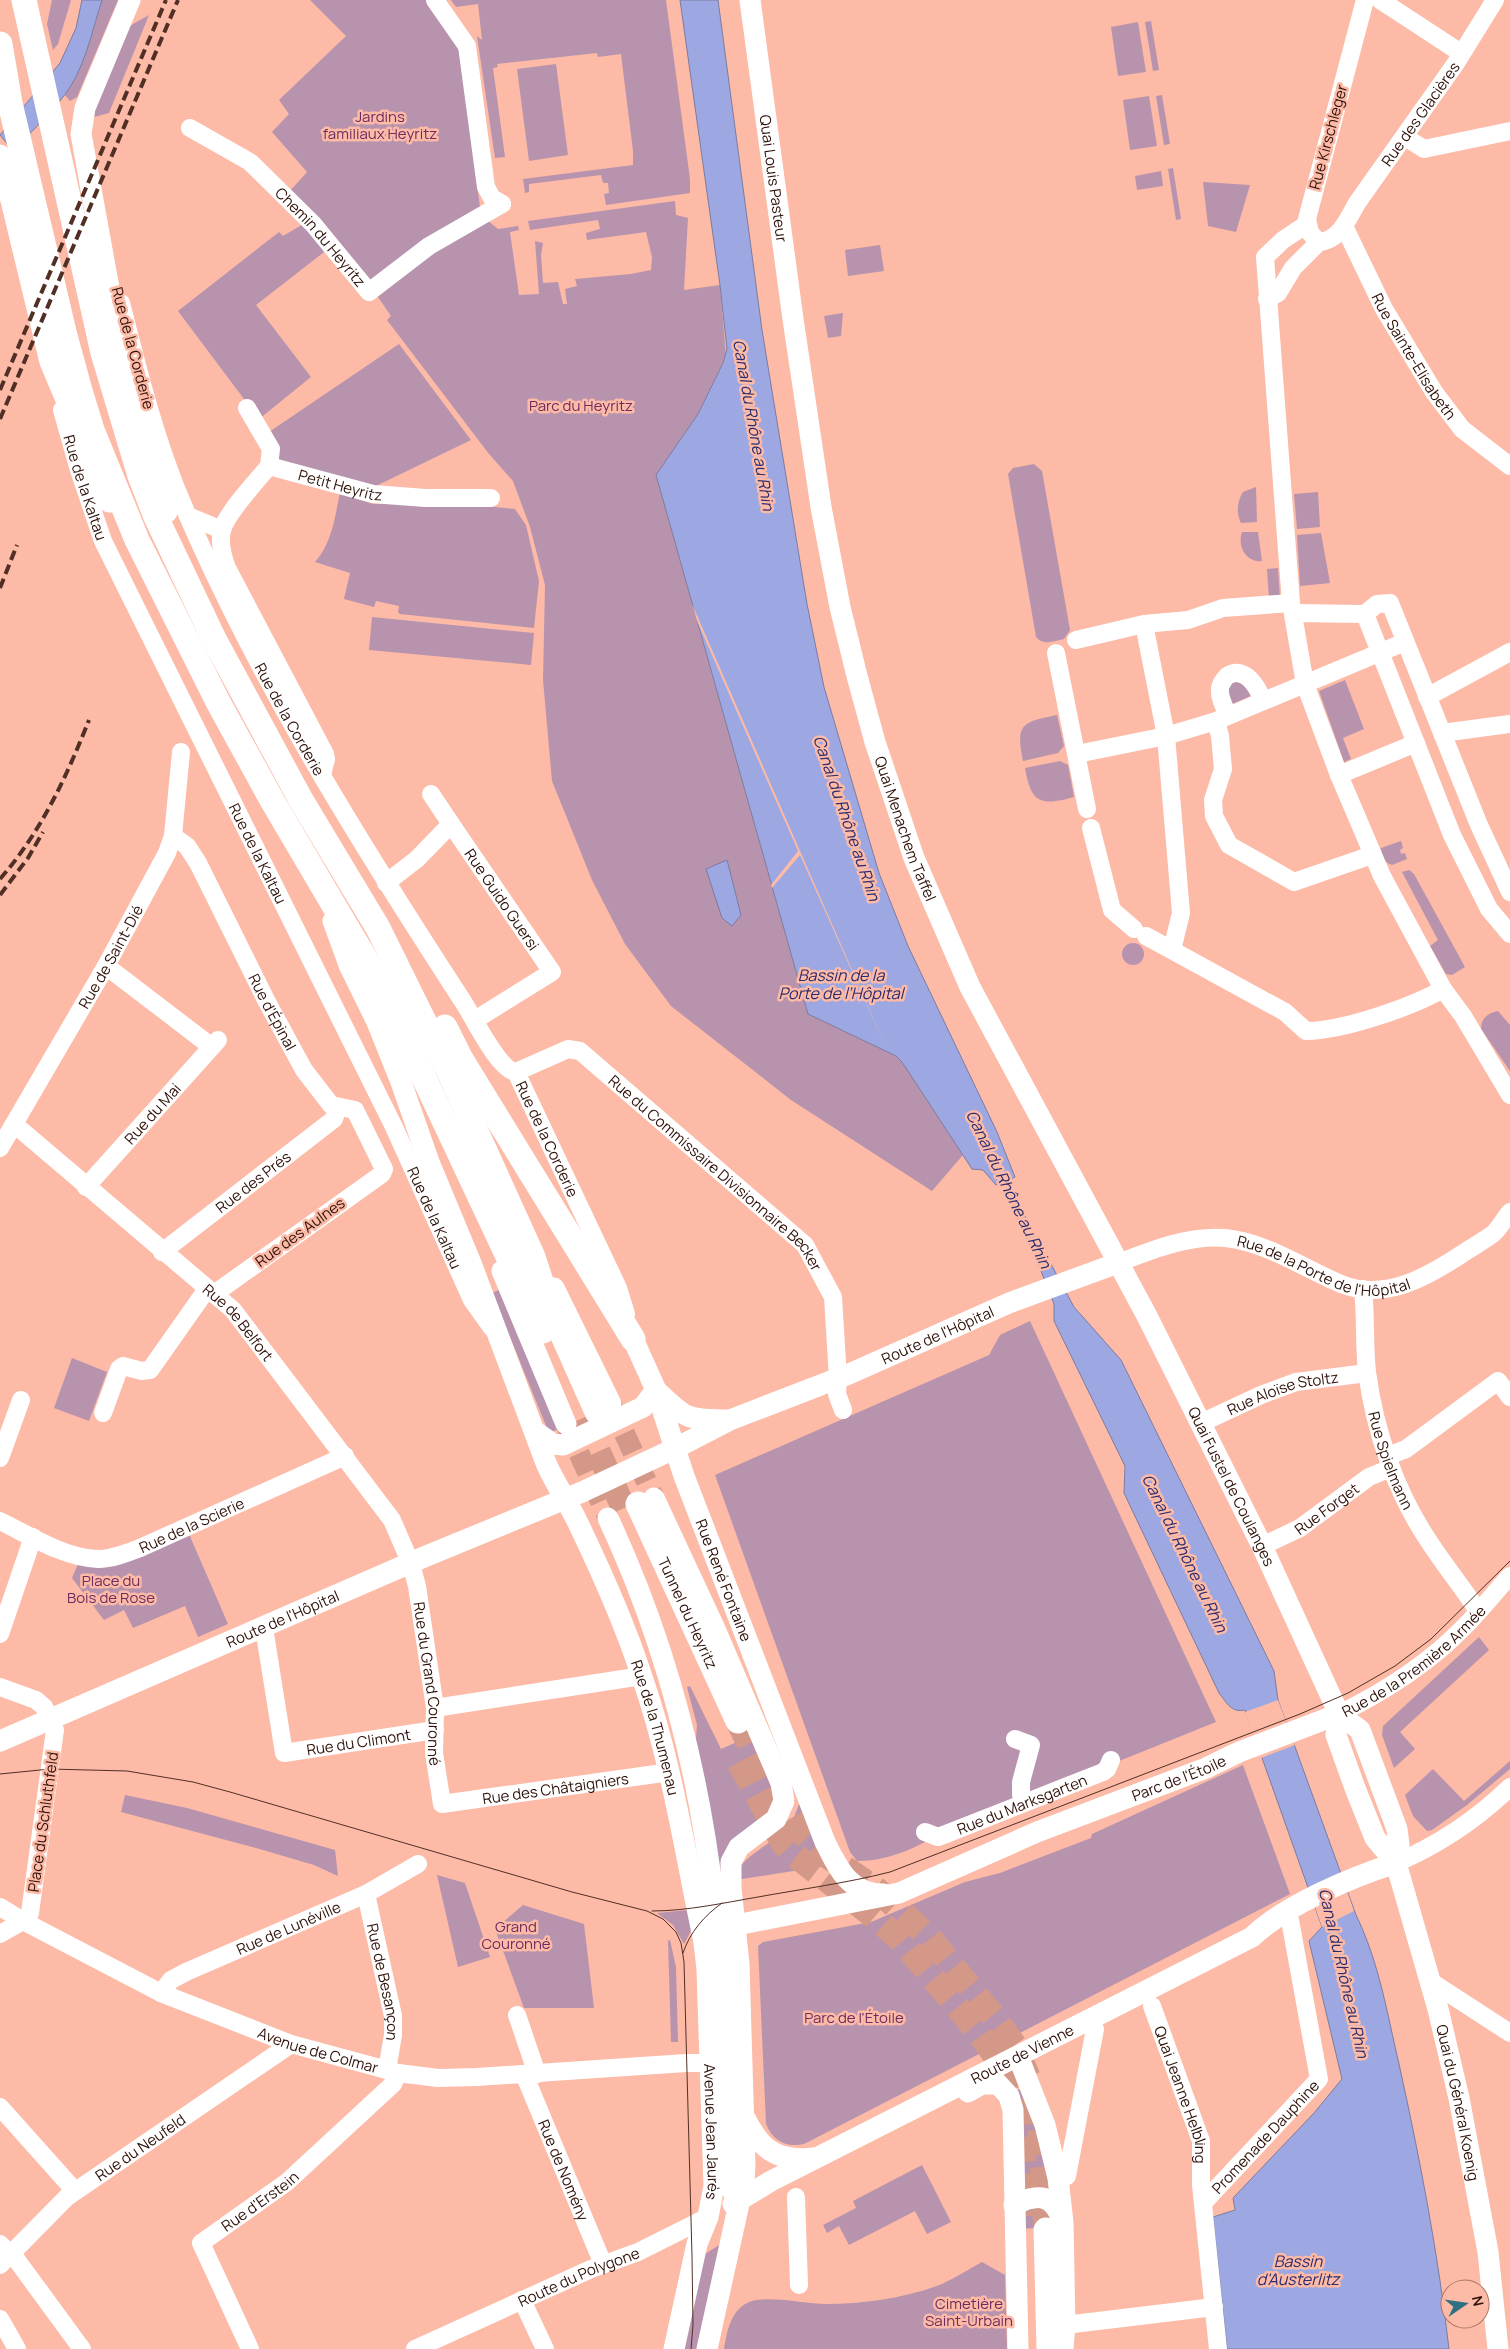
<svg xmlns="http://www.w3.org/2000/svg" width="1510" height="2349" font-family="Manrope,sans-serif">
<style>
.green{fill:#b893ae}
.water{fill:#9da8e2;stroke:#7c7ba1}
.pier{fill:#fcbaa7}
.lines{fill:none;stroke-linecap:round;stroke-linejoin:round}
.major-tunnel{stroke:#d39887;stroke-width:21;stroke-dasharray:21 11;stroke-linecap:butt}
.highway-tunnel{stroke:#d39887;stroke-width:25;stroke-dasharray:25 12;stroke-linecap:butt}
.minor{stroke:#fff;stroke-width:18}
.major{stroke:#fff;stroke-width:21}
.highway{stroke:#fff;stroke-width:25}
.tram{stroke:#522f25;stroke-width:1}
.rail{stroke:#522f25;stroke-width:4;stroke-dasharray:10 5;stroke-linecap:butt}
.labels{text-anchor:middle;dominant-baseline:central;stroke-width:5;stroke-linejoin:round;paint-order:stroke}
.street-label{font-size:15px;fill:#2e1109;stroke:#fcbaa7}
.park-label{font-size:15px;fill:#6d2c5f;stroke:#fcbaa7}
.water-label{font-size:16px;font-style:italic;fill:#292c6f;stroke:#fcbaa7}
</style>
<rect width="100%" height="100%" fill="#fcbaa7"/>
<g class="green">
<path d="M52 0H71L58 44 53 50 47 24Z"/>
<path d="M102 0H118L77 97 70 101 64 94 82 63Z"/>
<path d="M310 0H426L459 47 481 215 498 229 518 226 519 230 510 232 519 295 539 294 535 241 543 243 541 255 543 283 558 282 563 304H567L565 289 577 286 575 279 631 274 651 270 652 257 646 232 587 240 586 233 600 229 598 220 530 230 528 221 675 201 676 215 688 218 684 290 720 285 726 356 698 414 656 475 808 1014 896 1056 902 1062 963 1155 932 1191 791 1100 671 1006 625 944 592 880 552 781 543 680 545 585 530 527 513 481 489 454 387 320 391 316 361 272 290 191 307 172 272 132 289 114 279 100 346 36Z"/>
<path d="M451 0H666L690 179V193L606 205 604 194 609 193 608 183H603L601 175 529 184V192L525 193 523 179 633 165V151L621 54 598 57 597 53 497 64 498 67 493 68 505 157 495 158 477 36 482 40 478 4 456 7Z"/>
<path d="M149 15 109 113 90 118 128 27Z"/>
<path d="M1151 21 1159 70 1153 71 1145 22Z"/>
<path d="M1138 22 1146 72 1118 76 1111 27Z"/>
<path d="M556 64 568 155 529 161 517 69Z"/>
<path d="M1162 95 1170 144 1164 145 1156 96Z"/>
<path d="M1149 96 1157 146 1130 150 1123 100Z"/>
<path d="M1173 168 1181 219 1176 220 1168 169Z"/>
<path d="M1161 171 1163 186 1137 190 1135 176Z"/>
<path d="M1203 182 1250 185 1236 232 1208 226Z"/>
<path d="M305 223 328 249 256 305 311 377 259 419 178 311 279 232 283 236Z"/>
<path d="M880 245 884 271 848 276 845 250Z"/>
<path d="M843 313 841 336 828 338 824 316Z"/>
<path d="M399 344 471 440 376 486 277 462 269 432Z"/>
<path d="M1034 464 1042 471 1070 630 1064 639C1054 641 1043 646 1036 637L1008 474 1013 468Z"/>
<path d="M1256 487 1257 522 1241 523C1236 513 1237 501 1243 492Z"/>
<path d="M340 492 373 504 476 505 515 509 526 525 539 581 534 628 400 614 398 612 399 606 376 601 374 607 344 599 350 573 315 562C332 543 335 517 340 492Z"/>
<path d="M1318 492 1320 527 1297 529 1294 494Z"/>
<path d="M1242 532H1258L1262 561C1246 563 1237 546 1242 532Z"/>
<path d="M1321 533 1330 583 1300 586 1297 535Z"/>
<path d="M1278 568 1280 599 1269 600 1267 569Z"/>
<path d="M372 617 534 633 531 665 369 650Z"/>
<path d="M1238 679 1255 694 1228 706 1227 686Z"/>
<path d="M1345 680 1364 729 1343 738 1351 759 1344 762 1319 691Z"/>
<path d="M1057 715 1064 746 1058 753 1023 761C1015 723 1023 722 1057 715Z"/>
<path d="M1060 761 1068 765 1074 797C1041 806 1031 804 1025 768Z"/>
<path d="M1401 841 1403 848 1400 850 1401 854 1405 853 1407 859 1392 865C1385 863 1381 856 1381 848Z"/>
<path d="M1409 870 1414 874 1465 967 1452 975 1446 974 1430 946 1438 940 1402 872Z"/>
<circle cx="1133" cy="954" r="11"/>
<path d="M1498 1011 1510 1025V1071L1481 1029C1481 1018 1488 1013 1498 1011Z"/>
<path d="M499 1290 558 1429 549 1433 492 1293Z"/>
<path d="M1030 1321 1216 1722 943 1832C916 1848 889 1861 857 1861L850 1852 715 1475 989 1355 1000 1335Z"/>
<path d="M72 1358 107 1372 89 1421 54 1408Z"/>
<path d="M189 1534 228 1624 198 1637 185 1606 133 1628 124 1610 104 1620 72 1578 78 1564Z"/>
<path d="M1479 1637 1489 1650 1400 1732 1415 1749 1394 1768 1382 1735 1383 1726Z"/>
<path d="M690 1686 721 1749 755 1734 776 1783 772 1805 718 1883 695 1751 697 1725 687 1687Z"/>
<path d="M1510 1761V1769L1467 1805 1432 1830 1427 1831 1413 1816 1405 1795 1433 1769 1464 1801Z"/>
<path d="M1243 1765 1290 1894 804 2144C786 2148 773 2141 766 2124L758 1946 763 1942 871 1922 965 1882 1000 1873 1091 1838 1092 1834Z"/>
<path d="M125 1795 187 1808 335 1850 338 1876 314 1865 256 1848 121 1812Z"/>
<path d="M802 1795 831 1865 736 1880C734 1859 776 1842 788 1828 795 1818 798 1807 802 1795Z"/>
<path d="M437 1875 465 1883 490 1957 458 1967Z"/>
<path d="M523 1905 584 1924 594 2008H524L495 1929Z"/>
<path d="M688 1910 692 1929 684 1944 673 1925 657 1913Z"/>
<path d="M670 1940 676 1967 678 2042H671L668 1941Z"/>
<path d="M1024 2087 1051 2174 1019 2178 1014 2092Z"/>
<path d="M922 2165 951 2222 927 2234 915 2211 849 2245 839 2226 827 2233 823 2225 856 2208 853 2201Z"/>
<path d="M1031 2207H1047L1052 2227 1020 2229 1022 2214Z"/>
<path d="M724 2242 701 2349H679L700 2257Z"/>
<path d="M982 2262 1005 2275 1007 2349H724C727 2332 730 2312 747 2303 766 2294 804 2304 826 2304 864 2304 906 2298 942 2284 955 2278 969 2269 982 2262Z"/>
</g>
<g class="water">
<path d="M82 0H102C93 28 87 58 72 84 57 109 32 130 13 151L0 135 60 63 76 28Z"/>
<path d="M680 0H718L762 330 807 604 824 687 879 873 908 946 997 1132 1015 1177 1009 1180 1011 1186 1044 1257 1048 1264H1051L1074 1307 1121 1360 1274 1671 1278 1700 1356 1915C1379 1962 1387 2013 1399 2064 1420 2159 1438 2253 1449 2349H1227L1213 2217 1235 2210 1233 2198 1314 2113 1342 2079 1309 1941 1322 1927 1245 1710C1231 1713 1227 1703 1219 1693L1124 1493 1125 1466 1054 1321V1304L1037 1261 1001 1183 996 1185 983 1170 972 1169 902 1062 896 1056 808 1014 656 475 698 414 723 363 727 349 720 285Z"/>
<path d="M727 860 741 915 732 926 722 918 706 869Z"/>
</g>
<g class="pier">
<path d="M692 604 888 1052 800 855 772 888 771 885 798 851 697 621Z"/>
<path d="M1278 1700 1295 1745 1261 1758 1245 1712Z"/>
<path d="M1341 1874 1354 1911 1322 1927 1309 1890Z"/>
</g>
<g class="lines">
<g class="major-tunnel">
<path d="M611 1404 654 1498"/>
<path d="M566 1424 608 1518"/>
</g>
<g class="highway-tunnel">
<path d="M583 1418 625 1511"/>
<path d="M738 1721 763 1772 797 1828 827 1856 876 1889 929 1937 994 2017 1015 2046 1028 2077"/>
<path d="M739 1762 783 1843 796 1856 867 1911 901 1940 980 2034 996 2057 1009 2082 1020 2116 1029 2216"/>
<path d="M1040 2130 1046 2230"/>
</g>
<g class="minor">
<path d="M435 0 467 46 486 187 492 198 502 204"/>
<path id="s1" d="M1365 0 1307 219 1310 233 1319 242C1339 241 1348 219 1357 203L1456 63 1495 0"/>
<path d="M1380 0 1461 53"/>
<path id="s2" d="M190 128 250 162 313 224 369 292 429 246 502 204"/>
<path d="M1405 137 1424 149 1510 131"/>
<path d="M1307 224 1283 240 1265 257 1291 603 1305 684 1339 775 1382 876 1443 989 1463 1016 1510 1095"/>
<path id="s3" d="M1344 226 1384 309 1434 392 1462 429 1510 466"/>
<path d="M1267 299 1278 293 1293 268 1319 242"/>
<path id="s4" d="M121 303C137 365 152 428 176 488 251 669 356 837 462 1000 473 1016 498 1070 516 1072L618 1288 626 1314"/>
<path d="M247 408 271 449 269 466"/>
<path id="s5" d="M62 410 79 470 103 541 394 1127 472 1300 492 1328"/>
<path d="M269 466C257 481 227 512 222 530 219 541 223 557 227 568L325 754 326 759 322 775"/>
<path id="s6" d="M269 466 373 494 425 498H491"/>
<path d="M188 516 222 530"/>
<path d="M1293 613 1365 614 1377 604 1390 603 1479 825 1510 892"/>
<path d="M1365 614 1452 835 1489 909 1510 934"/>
<path d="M1144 624 1166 736 1181 913 1172 950"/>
<path d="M1076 640 1144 624 1188 620 1223 608 1291 603"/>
<path d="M1056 653 1087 809"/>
<path d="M1427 697 1510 652"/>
<path d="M1228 715C1225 708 1219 698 1220 689 1220 685 1224 679 1227 676 1245 664 1258 688 1263 701"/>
<path d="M1216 721 1220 736 1223 769 1213 800 1214 816 1229 845 1294 882 1372 855"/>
<path d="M1442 733 1510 724"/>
<path d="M1077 754 1166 736 1216 721 1405 642"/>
<path d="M1339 775 1416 743"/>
<path d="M431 794 451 824"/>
<path d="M1091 828 1112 910 1134 929"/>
<path id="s7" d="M173 836 187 846 198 863 266 1000 304 1070 331 1105 355 1110 384 1169 382 1174 214 1294"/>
<path id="s8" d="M386 883 417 859 451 824 552 972 475 1020"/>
<path d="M1146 936 1285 1012 1306 1031C1342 1031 1412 1007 1443 989"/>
<path d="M106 966 212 1047"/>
<path id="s9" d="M516 1072 568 1049 580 1051 805 1245 833 1297 838 1378 837 1394 843 1410"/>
<path id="s10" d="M14 1124 233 1310 392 1520 411 1564 417 1586 435 1708 434 1753 442 1804 670 1772"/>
<path id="s11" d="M0 1148 106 966 167 853 173 836 181 752"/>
<path id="s12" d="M86 1187 218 1040"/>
<path id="s13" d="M162 1252 334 1119 336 1113 335 1107"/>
<path id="s14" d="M1118 1263C1152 1250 1188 1235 1225 1238 1266 1242 1303 1268 1341 1284 1386 1302 1429 1276 1465 1252 1474 1246 1485 1240 1494 1233 1500 1227 1505 1218 1510 1212"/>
<path id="s15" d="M1363 1289C1366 1316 1364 1345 1367 1372 1375 1432 1396 1493 1430 1543 1445 1566 1463 1588 1478 1611"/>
<path d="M103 1413 119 1369 123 1366 142 1371 150 1370 207 1289"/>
<path id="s16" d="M1201 1423 1261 1395 1296 1382 1367 1373"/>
<path d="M1388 1456 1406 1449 1498 1381 1510 1397"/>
<path d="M0 1458 21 1400"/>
<path id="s17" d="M0 1521C29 1535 64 1558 98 1559 112 1559 127 1553 140 1548L345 1456"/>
<path id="s18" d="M1262 1546 1300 1528 1369 1477 1391 1468"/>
<path id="s19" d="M264 1628 284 1753 435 1730"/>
<path d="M0 1634 33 1537"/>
<path d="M0 1687 36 1700 44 1707 55 1730 30 1913 23 1921 0 1934"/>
<path d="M435 1708 642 1676"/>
<path id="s20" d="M1339 1714C1386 1691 1428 1664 1464 1627 1480 1611 1495 1592 1510 1576"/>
<path d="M1015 1739 1031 1745 1021 1782V1795"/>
<path id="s21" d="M925 1832 938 1837 946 1834 1103 1772 1107 1769 1111 1760"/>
<path d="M1396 1863C1438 1845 1477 1819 1510 1787"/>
<path id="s22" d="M366 1894 393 2016V2035L387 2070"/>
<path id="s23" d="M0 1907 23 1921 161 1993 291 2044 398 2073 438 2078 477 2077 686 2063H724"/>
<path d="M1430 1981 1510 2033"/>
<path id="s24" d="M161 1993 171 1980 186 1972 366 1894 418 1864"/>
<path id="s25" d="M1152 2006 1201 2141V2185L1218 2349"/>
<path d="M517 2015 537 2074"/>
<path id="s26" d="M524 2074 603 2264"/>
<path d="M0 2107 75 2191"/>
<path d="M1067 2176 1095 2029"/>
<path d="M796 2197 799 2285"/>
<path id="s27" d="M1203 2203 1319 2079 1290 1920"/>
<path d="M0 2244 16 2259 82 2349"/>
<path id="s28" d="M0 2265 67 2197 291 2044"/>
<path d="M522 2300 545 2349"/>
<path d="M0 2319 17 2349"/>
<path d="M1065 2325 1214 2307"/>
<path id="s29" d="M250 2349 201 2243 287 2182 393 2084 398 2073"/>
<path id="s30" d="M415 2349 591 2269 638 2252 708 2217"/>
</g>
<g class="major">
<path d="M130 0 85 108 81 134 125 376 149 463 167 512"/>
<path id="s31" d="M750 0 793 319 821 507 840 607 857 676 875 742 914 858 970 987 1147 1316 1262 1546 1339 1714 1360 1730 1397 1829 1399 1845 1396 1863 1438 2009 1459 2098 1488 2252 1498 2349"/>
<path d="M0 155 50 362 109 502"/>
<path id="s32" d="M333 921 349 965 377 1022 401 1082 429 1162 471 1263 546 1463C555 1484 568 1502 578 1523 602 1573 625 1624 642 1677 672 1763 685 1853 704 1942L707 1969 714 2186 708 2217 697 2244 674 2349"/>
<path d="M502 1271 566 1424"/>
<path d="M554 1288 611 1404"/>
<path id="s33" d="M633 1339 656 1390 684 1476 825 1842C838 1868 850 1895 884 1894"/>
<path d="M658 1392C687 1420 687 1419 728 1420"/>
<path d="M536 1432 553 1444 563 1445 643 1407 656 1390"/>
<path d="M654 1498 715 1629 781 1783 784 1801 776 1819 739 1847 731 1862V1888L739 1964 745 2166 744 2181 707 2349"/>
<path d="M608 1518C665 1640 699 1769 714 1903 717 1924 721 1945 723 1967 729 2037 727 2108 730 2179L733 2192 738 2198"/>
<path d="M1339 1714 1336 1735 1355 1788 1375 1838 1396 1863"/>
<path id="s34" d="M0 1741 424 1557 582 1492 676 1448 730 1420 849 1374 1009 1303 1118 1263"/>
<path id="s35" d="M721 1928 899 1893 1037 1832 1206 1768 1239 1752 1339 1714"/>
<path d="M1018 2056 1045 2125 1058 2178 1063 2223 1065 2325 1063 2349"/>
<path d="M968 2092 982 2084H998L1009 2096 1013 2110 1018 2349"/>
<path d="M744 2116C760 2149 776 2162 813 2158"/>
<path id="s36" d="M733 2204 771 2181 1252 1937C1285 1905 1352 1877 1396 1863"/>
<path d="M1014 2205C1038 2193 1053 2194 1062 2220"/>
</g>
<g class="highway">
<path d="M24 0 103 353 140 476 156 517 215 641 301 800 378 928 452 1078 533 1257 547 1300 597 1412"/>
<path d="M0 44 10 103 65 336 81 394 92 430 137 540 218 702 273 802 379 982 543 1331"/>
<path d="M445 1027 461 1059 633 1339"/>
<path id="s37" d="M638 1504 738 1721"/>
<path d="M1046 2230 1049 2349"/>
</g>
<g class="tram">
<path d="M0 1774 50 1769 127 1771 193 1782 230 1792 572 1892 647 1911 663 1919 676 1932 681 1943 684 1962 692 2256 693 2325 691 2349"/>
<path d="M652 1911C687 1911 723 1903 758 1897 802 1889 847 1883 890 1872L1300 1714 1348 1693 1395 1666 1431 1639 1510 1561"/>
<path d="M683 1953C690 1932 704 1916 722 1903"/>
</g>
<g class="rail">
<path d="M0 390 166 0"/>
<path d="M0 419 178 0"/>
<path d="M0 588 17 545"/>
<path d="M0 879C41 832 66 778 89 720"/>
<path d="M0 895 28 858 43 832"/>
</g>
</g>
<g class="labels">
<g class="street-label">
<text stroke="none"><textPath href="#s1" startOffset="420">Rue des Glacières</textPath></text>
<text transform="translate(1328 137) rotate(-75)">Rue Kirschleger</text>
<text stroke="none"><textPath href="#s31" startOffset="180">Quai Louis Pasteur</textPath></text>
<text stroke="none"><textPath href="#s2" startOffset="172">Chemin du Heyritz</textPath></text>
<text transform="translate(133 348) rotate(75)">Rue de la Corderie</text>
<text stroke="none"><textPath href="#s3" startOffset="148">Rue Sainte-Elisabeth</textPath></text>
<text stroke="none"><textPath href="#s6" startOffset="74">Petit Heyritz</textPath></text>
<text stroke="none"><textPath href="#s5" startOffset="81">Rue de la Kaltau</textPath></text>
<text stroke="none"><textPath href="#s4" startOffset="451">Rue de la Corderie</textPath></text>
<text stroke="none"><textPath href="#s31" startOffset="845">Quai Menachem Taffel</textPath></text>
<text stroke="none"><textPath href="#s5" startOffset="486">Rue de la Kaltau</textPath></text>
<text stroke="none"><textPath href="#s8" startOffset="179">Rue Guido Guersi</textPath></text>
<text stroke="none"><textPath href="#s11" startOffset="221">Rue de Saint-Dié</textPath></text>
<text stroke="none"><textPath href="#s7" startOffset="204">Rue d'Épinal</textPath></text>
<text stroke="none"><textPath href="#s12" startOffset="99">Rue du Mai</textPath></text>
<text stroke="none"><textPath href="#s4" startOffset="946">Rue de la Corderie</textPath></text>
<text stroke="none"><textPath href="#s9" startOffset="252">Rue du Commissaire Divisionnaire Becker</textPath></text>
<text stroke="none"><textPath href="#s13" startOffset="115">Rue des Prés</textPath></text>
<text stroke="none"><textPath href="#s5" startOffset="891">Rue de la Kaltau</textPath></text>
<text transform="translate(300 1232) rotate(-36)">Rue des Aulnes</text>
<text stroke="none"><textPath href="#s14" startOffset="215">Rue de la Porte de l'Hôpital</textPath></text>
<text stroke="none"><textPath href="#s10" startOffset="300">Rue de Belfort</textPath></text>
<text stroke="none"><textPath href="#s34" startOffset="1022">Route de l'Hôpital</textPath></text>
<text stroke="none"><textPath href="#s16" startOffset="88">Rue Aloïse Stoltz</textPath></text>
<text stroke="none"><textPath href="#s15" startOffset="175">Rue Spielmann</textPath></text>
<text stroke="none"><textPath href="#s31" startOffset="1580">Quai Fustel de Coulanges</textPath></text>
<text stroke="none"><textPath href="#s18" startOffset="75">Rue Forget</textPath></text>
<text stroke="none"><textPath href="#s17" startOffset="206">Rue de la Scierie</textPath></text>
<text stroke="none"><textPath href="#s33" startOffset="258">Rue René Fontaine</textPath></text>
<text stroke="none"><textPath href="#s37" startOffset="120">Tunnel du Heyritz</textPath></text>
<text stroke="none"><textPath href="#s34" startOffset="308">Route de l'Hôpital</textPath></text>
<text stroke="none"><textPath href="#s20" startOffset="92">Rue de la Première Armée</textPath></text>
<text stroke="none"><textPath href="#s10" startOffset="720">Rue du Grand Couronné</textPath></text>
<text stroke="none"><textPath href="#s32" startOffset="870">Rue de la Thumenau</textPath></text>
<text stroke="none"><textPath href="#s19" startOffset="202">Rue du Climont</textPath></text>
<text stroke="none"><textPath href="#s35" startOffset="484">Parc de l'Étoile</textPath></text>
<text stroke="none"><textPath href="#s10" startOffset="956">Rue des Châtaigniers</textPath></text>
<text stroke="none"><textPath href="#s21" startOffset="104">Rue du Marksgarten</textPath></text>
<text transform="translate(43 1822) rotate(-82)">Place du Schluthfeld</text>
<text stroke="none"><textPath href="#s24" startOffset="145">Rue de Lunéville</textPath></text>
<text stroke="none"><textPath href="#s22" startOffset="90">Rue de Besançon</textPath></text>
<text stroke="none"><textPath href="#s23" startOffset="350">Avenue de Colmar</textPath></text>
<text stroke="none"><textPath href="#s36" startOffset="326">Route de Vienne</textPath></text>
<text stroke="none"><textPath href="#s25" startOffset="94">Quai Jeanne Helbling</textPath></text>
<text stroke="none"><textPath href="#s31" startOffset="2246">Quai du Général Koenig</textPath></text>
<text stroke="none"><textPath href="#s32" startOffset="1280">Avenue Jean Jaurès</textPath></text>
<text stroke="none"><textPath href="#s27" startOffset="91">Promenade Dauphine</textPath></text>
<text stroke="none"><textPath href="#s28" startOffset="184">Rue du Neufeld</textPath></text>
<text stroke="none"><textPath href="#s26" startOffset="104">Rue de Nomény</textPath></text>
<text stroke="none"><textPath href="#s29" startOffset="189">Rue d'Erstein</textPath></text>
<text stroke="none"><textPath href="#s30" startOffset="179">Route du Polygone</textPath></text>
</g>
<g class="park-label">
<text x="380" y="116">Jardins<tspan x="380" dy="17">familiaux Heyritz</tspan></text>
<text x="581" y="405">Parc du Heyritz</text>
<text x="111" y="1580">Place du<tspan x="111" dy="17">Bois de Rose</tspan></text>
<text x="516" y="1926">Grand<tspan x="516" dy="17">Couronné</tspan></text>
<text x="854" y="2017">Parc de l'Étoile</text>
<text x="969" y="2303">Cimetière<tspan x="969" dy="17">Saint-Urbain</tspan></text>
</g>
<g class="water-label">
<text transform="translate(754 425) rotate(80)">Canal du Rhône au Rhin</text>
<text transform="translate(847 818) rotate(71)">Canal du Rhône au Rhin</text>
<text x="841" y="975">Bassin de la<tspan x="841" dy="18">Porte de l’Hôpital</tspan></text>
<text transform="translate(1009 1189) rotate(64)">Canal du Rhône au Rhin</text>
<text transform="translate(1185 1553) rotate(64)">Canal du Rhône au Rhin</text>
<text transform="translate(1344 1973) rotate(77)">Canal du Rhône au Rhin</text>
<text x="1298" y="2261">Bassin<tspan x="1298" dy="18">d'Austerlitz</tspan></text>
</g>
</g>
<g transform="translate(1465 2304) rotate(77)"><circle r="24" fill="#fcbaa7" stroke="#aa7668"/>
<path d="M0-4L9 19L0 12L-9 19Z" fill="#2e7282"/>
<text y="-8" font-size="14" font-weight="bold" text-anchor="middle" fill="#2e1109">N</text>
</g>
</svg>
